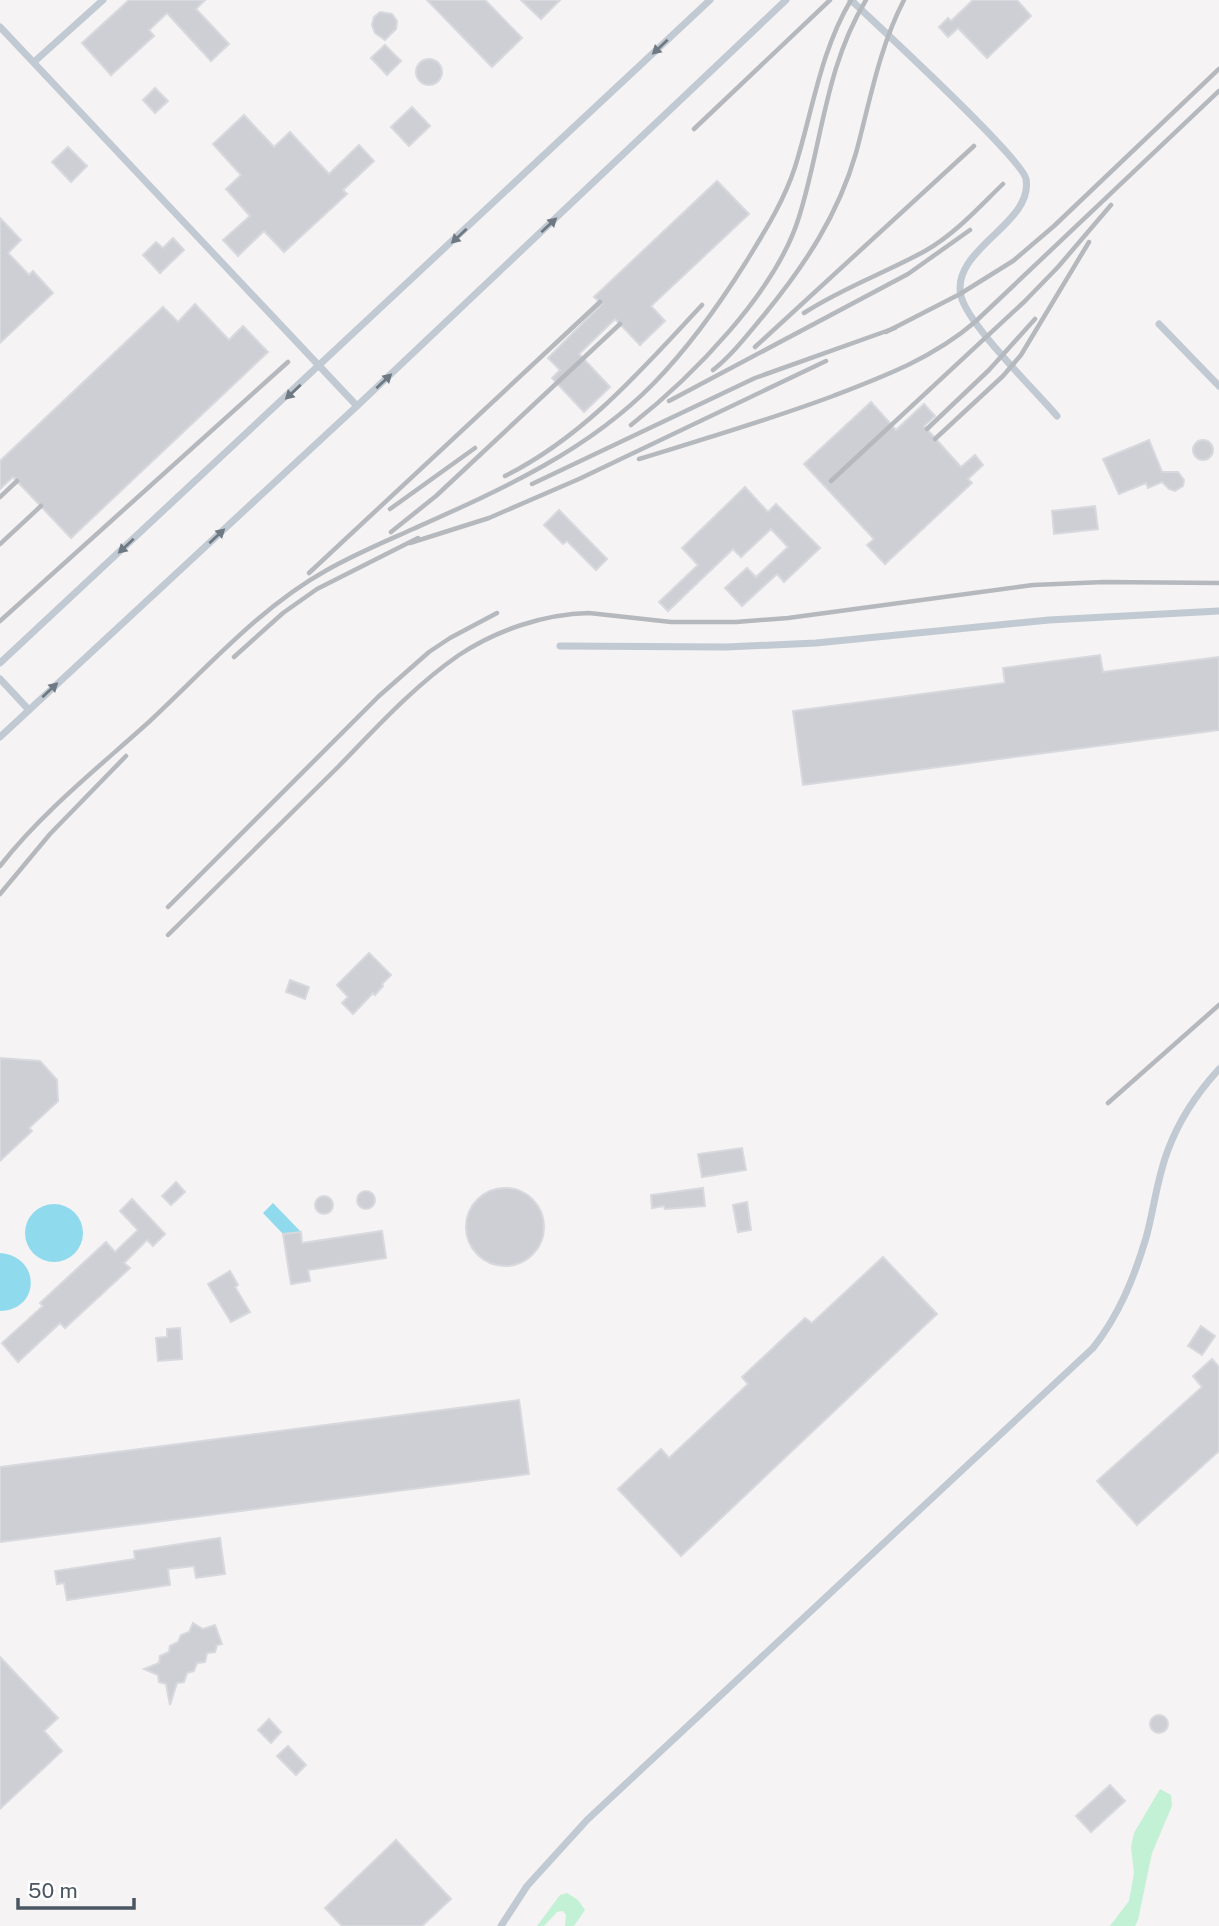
<svg xmlns="http://www.w3.org/2000/svg" width="1219" height="1926" font-family="'Public Sans',sans-serif">
<style>
.green{fill:#c3f1d5}
.water{fill:#90daee}
.building{fill:#cdcfd5;stroke:#d7d9de;stroke-width:2}
.lines{fill:none;stroke-linecap:round;stroke-linejoin:round}
.lane{stroke:#c1cad2;stroke-width:7}
.rail{stroke:#b5b8bd;stroke-width:4.5}
.oneway{fill:#6e7983}
</style>
<rect width="100%" height="100%" fill="#f5f3f3"/>
<g class="green">
<path d="M1160 1789 1171 1795 1172 1806 1152 1853 1138 1920 1135 1926H1110L1129 1901 1134 1873 1131 1847 1134 1833Z"/>
<path d="M567 1893 578 1900 585 1910 574 1926H565L566 1915 563 1911 557 1912 544 1926H537L560 1895Z"/>
</g>
<g class="water">
<path d="M273 1203 301 1232 283 1234 263 1213Z"/>
<circle cx="54" cy="1233" r="29"/>
<path d="M0 1253C41 1256 41 1310 0 1311Z"/>
</g>
<g class="building">
<path d="M129 0H205L196 9 229 44 211 61 167 13 149 30 154 36 111 75 82 43Z"/>
<path d="M427 0H485L522 38 492 67Z"/>
<path d="M521 0H560L541 19Z"/>
<path d="M973 0H1017L1031 16 987 58 958 28 948 37 939 27 948 18 951 21Z"/>
<path d="M380 12 392 14 397 21 396 29 385 40 375 33 372 25 374 17Z"/>
<path d="M385 45 401 61 387 75 371 58Z"/>
<circle cx="429" cy="72" r="13"/>
<path d="M155 88 168 101 155 113 143 100Z"/>
<path d="M412 107 430 126 409 146 391 127Z"/>
<path d="M244 115 274 147 290 132 329 174 359 145 374 161 343 190 347 194 284 252 264 231 238 256 223 240 250 216 226 189 241 175 213 144Z"/>
<path d="M68 147 87 166 71 182 52 162Z"/>
<path d="M717 181 749 214 651 306 665 321 640 345 615 319 579 354 610 387 584 412 552 378 560 370 548 358 602 304 594 297Z"/>
<path d="M0 218 21 240 8 253 29 275 33 271 53 293 0 343Z"/>
<path d="M173 238 184 250 160 273 143 255 156 242 163 248Z"/>
<path d="M195 304 229 340 243 326 268 352 71 538 13 477 0 489V461L163 307 178 322Z"/>
<path d="M871 402 896 430 924 404 935 416 924 426 961 467 975 455 983 465 968 479 972 483 885 564 867 545 874 539 804 464Z"/>
<path d="M1149 440 1162 472H1178L1184 480 1183 486 1175 491 1169 489 1162 482 1148 488 1146 483 1119 494 1103 459Z"/>
<circle cx="1203" cy="450" r="10"/>
<path d="M745 487 768 512 776 504 820 548 784 582 777 574 742 606 725 588 747 568 756 577 788 547 771 529 741 557 733 549 668 611 659 602 698 565 682 548Z"/>
<path d="M1095 506 1098 529 1054 534 1052 511Z"/>
<path d="M559 510 607 559 596 570 567 541 563 544 544 525Z"/>
<path d="M1100 655 1103 672 1219 657V730L803 785 793 711 1005 683 1003 668Z"/>
<path d="M369 953 391 975 382 984 383 986 375 995 373 993 353 1014 342 1003 348 997 337 985Z"/>
<path d="M290 980 309 987 305 999 286 992Z"/>
<path d="M0 1058 40 1061 57 1080 58 1101 29 1128 32 1131 0 1161Z"/>
<path d="M742 1148 746 1170 702 1177 698 1154Z"/>
<path d="M176 1182 185 1192 171 1205 162 1196Z"/>
<circle cx="505" cy="1227" r="39"/>
<path d="M703 1188 705 1206 665 1209 664 1206 652 1208 651 1195Z"/>
<circle cx="366" cy="1200" r="9"/>
<circle cx="324" cy="1205" r="9"/>
<path d="M132 1199 165 1234 153 1246 147 1240 124 1263 130 1268 65 1328 60 1323 18 1362 2 1343 43 1306 40 1303 106 1242 115 1252 138 1230 120 1211Z"/>
<path d="M747 1202 751 1230 738 1232 733 1205Z"/>
<path d="M382 1231 386 1258 308 1270 310 1281 291 1284 283 1234 301 1232 302 1243Z"/>
<path d="M883 1257 937 1314 681 1556 618 1489 661 1449 669 1458 748 1384 742 1377 805 1318 812 1323Z"/>
<path d="M230 1271 238 1285 235 1287 250 1312 231 1322 208 1284Z"/>
<path d="M1201 1326 1215 1336 1202 1355 1188 1346Z"/>
<path d="M180 1328 182 1359 158 1361 156 1338 167 1337V1329Z"/>
<path d="M1212 1359 1219 1367V1451L1137 1525 1097 1481 1202 1387 1193 1376Z"/>
<path d="M519 1400 529 1474 0 1542V1467Z"/>
<path d="M220 1538 225 1574 196 1578 194 1566 168 1569 170 1585 67 1600 64 1583 57 1584 55 1571 135 1559 134 1551Z"/>
<path d="M193 1623 203 1629 215 1625 222 1644 217 1645 215 1652 207 1653 205 1662 197 1663 194 1671 187 1673 184 1682 177 1683 170 1705 166 1684 159 1682 158 1675 144 1669 159 1663 160 1656 169 1652 170 1646 178 1642 181 1635 189 1632Z"/>
<path d="M0 1657 58 1718 44 1731 62 1751 0 1809Z"/>
<circle cx="1159" cy="1724" r="9"/>
<path d="M269 1719 281 1732 271 1743 258 1730Z"/>
<path d="M288 1746 306 1765 296 1775 277 1756Z"/>
<path d="M1110 1785 1125 1801 1091 1832 1076 1816Z"/>
<path d="M396 1840 451 1899 422 1926H342L325 1908Z"/>
</g>
<g class="lines">
<g class="lane">
<path d="M851 0C877 25 1022 158 1026 179 1034 224 950 249 961 296 968 325 1035 390 1057 416"/>
<path d="M0 27 357 406"/>
<path d="M34 62 103 0"/>
<path d="M1159 324 1219 386"/>
<path d="M560 646 726 647 816 643 1049 620 1219 611"/>
<path d="M0 663 710 0"/>
<path d="M0 679 29 710"/>
<path d="M0 737 357 406 786 0"/>
<path d="M501 1926 527 1886 587 1820 1093 1348C1119 1315 1134 1278 1146 1238 1154 1209 1157 1178 1168 1150 1179 1120 1198 1092 1219 1069"/>
</g>
<g class="rail">
<path d="M694 129 830 0"/>
<path d="M804 313C842 288 885 273 925 251 955 234 978 208 1003 184"/>
<path d="M886 332 960 294 1013 261 1054 226 1219 69"/>
<path d="M755 347 974 146"/>
<path d="M713 370C733 354 748 334 764 315 805 265 838 215 856 153 870 101 879 48 904 0"/>
<path d="M669 401 908 274 970 230"/>
<path d="M631 425C692 377 776 292 799 217 822 144 825 67 866 0"/>
<path d="M927 429 989 370 1035 319"/>
<path d="M935 439 1003 376 1021 355 1089 242"/>
<path d="M639 459C704 439 769 420 833 396 885 376 933 358 975 322L1219 91"/>
<path d="M505 476C585 436 642 369 702 305"/>
<path d="M831 481 1025 301 1058 267 1111 205"/>
<path d="M532 484 755 378 895 328"/>
<path d="M0 497 17 481"/>
<path d="M390 509 475 448"/>
<path d="M391 532 436 496 620 324"/>
<path d="M410 543 489 518 579 479 826 361"/>
<path d="M0 544 41 506"/>
<path d="M309 573 600 302"/>
<path d="M0 621 288 362"/>
<path d="M234 657 283 613 317 589 418 538"/>
<path d="M0 866C42 812 99 767 150 721 206 669 260 607 327 570 355 554 384 542 413 529 500 490 587 452 654 383 690 346 719 305 746 262 765 231 784 201 795 167 813 110 820 52 851 0"/>
<path d="M0 894 50 834 126 756"/>
<path d="M168 907 379 696 429 652 450 638 497 613"/>
<path d="M168 935C225 879 281 823 338 767 376 728 414 686 459 655 497 630 544 614 589 613L671 622H736L788 618 1033 585 1104 582 1219 583"/>
<path d="M1108 1103 1219 1005"/>
</g>
</g>
<defs><path id="oneway-solid" d="M-6-.8H1V-3.2L6.5 0L1 3.2V.8H-6Z" transform="scale(1.75)"/></defs>
<g class="oneway">
<use href="#oneway-solid" transform="translate(660 47) rotate(137)"/>
<use href="#oneway-solid" transform="translate(549 225) rotate(-43)"/>
<use href="#oneway-solid" transform="translate(459 236) rotate(137)"/>
<use href="#oneway-solid" transform="translate(384 381) rotate(-43)"/>
<use href="#oneway-solid" transform="translate(293 392) rotate(137)"/>
<use href="#oneway-solid" transform="translate(217 536) rotate(-43)"/>
<use href="#oneway-solid" transform="translate(126 546) rotate(137)"/>
<use href="#oneway-solid" transform="translate(50 690) rotate(-43)"/>
</g>
<path d="M18 1898v10h116v-10" fill="none" stroke="#4a5661" stroke-width="3.5"/>
<text x="28" y="1898" font-size="21" fill="#4a5661" stroke="#ffffff" stroke-width="5" paint-order="stroke">50 m</text>
</svg>
